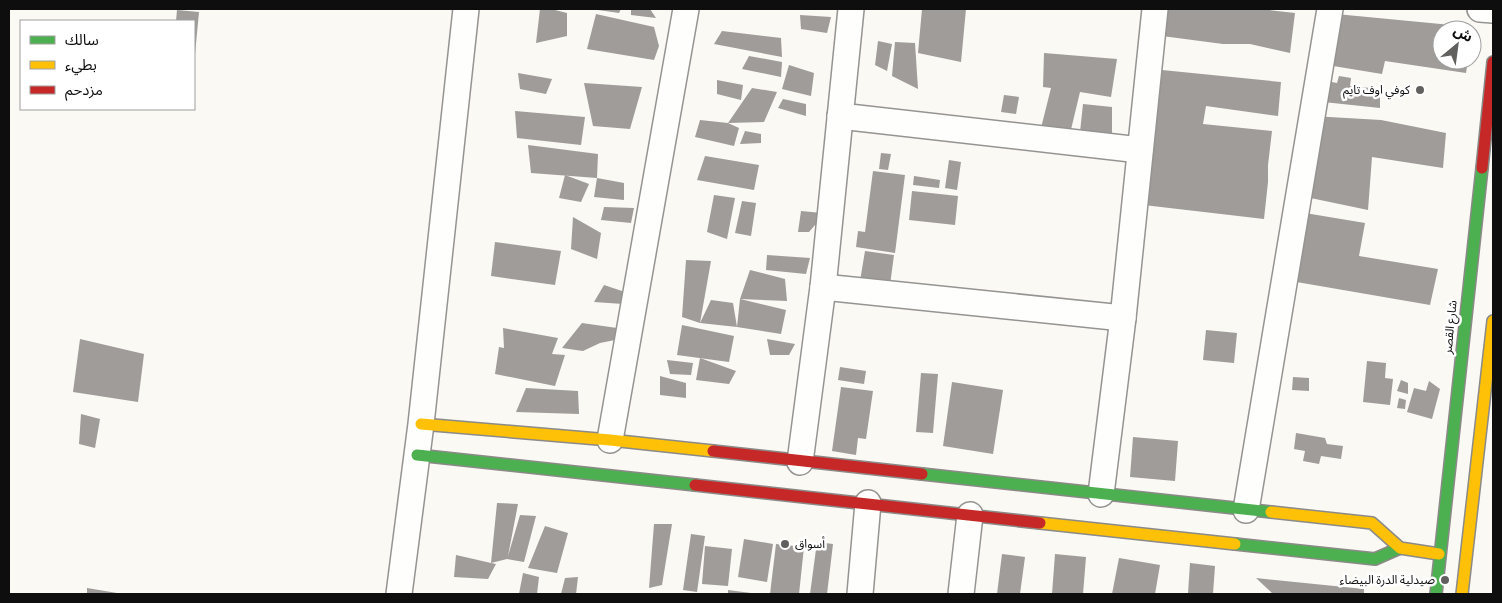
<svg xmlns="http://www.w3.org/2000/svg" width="1502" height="603" font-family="Bitter,'Noto Sans Arabic',serif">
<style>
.building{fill:#9f9c99}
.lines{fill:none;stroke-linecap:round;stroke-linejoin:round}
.street-casing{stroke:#959492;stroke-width:28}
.fast-casing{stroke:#8b8a88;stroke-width:14}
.slow-casing{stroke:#8b8a88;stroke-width:14}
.jam-casing{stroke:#8b8a88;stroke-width:14}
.street{stroke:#fefefd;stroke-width:25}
.fast{stroke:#4caf50;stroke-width:11}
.slow{stroke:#ffc107;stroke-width:11}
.jam{stroke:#c62828;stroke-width:11}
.poi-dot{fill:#61605e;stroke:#fff;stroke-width:2}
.labels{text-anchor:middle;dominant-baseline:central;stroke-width:5;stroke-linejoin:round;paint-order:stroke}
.poi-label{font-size:12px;fill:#0e0e0e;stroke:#fff;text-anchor:end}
.street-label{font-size:12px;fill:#0e0e0e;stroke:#fff}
</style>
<rect width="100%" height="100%" fill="#fbf9f4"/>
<g class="building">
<path d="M540 9H551L567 13V36L536 43Z"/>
<path d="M598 9H621L619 13 598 10Z"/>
<path d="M631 9H650L656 18 631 15Z"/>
<path d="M922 9H966L961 62 918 53Z"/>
<path d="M1168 9H1260L1295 13 1290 53 1250 44H1223L1162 36Z"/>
<path d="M177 10 199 12 195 54H194V21H176Z"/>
<path d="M596 14 654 27 659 46 654 60 587 49Z"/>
<path d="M1336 14 1472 27 1471 30H1442V60H1468L1466 73 1385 61 1382 74 1321 64Z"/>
<path d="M800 15 831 17 827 33 801 29Z"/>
<path d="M722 31 781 38 782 57 714 44Z"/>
<path d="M878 41 892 44 887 71 875 65Z"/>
<path d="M895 42 915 43 918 89 892 76Z"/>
<path d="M1044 53 1117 59 1111 97 1080 92 1068 142 1040 132 1051 88 1043 87Z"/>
<path d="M749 56 782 62 781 77 742 69Z"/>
<path d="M789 65 814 73 811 96 782 89Z"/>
<path d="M1152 69 1281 82 1278 116 1206 106 1203 124 1272 131 1268 165V182L1264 219 1135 204Z"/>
<path d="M518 73 552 79 546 94 520 89Z"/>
<path d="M1339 76 1351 78 1350 86 1380 89V108L1314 101 1321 80 1337 83Z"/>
<path d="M717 80 743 85 741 100 717 94Z"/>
<path d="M584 83 642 87 630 129 593 126Z"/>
<path d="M752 88 777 92 764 122 728 123 739 128 734 146 695 137 700 120 728 123Z"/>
<path d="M1004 95 1019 97 1016 114 1001 112Z"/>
<path d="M783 99 806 104V116L778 108Z"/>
<path d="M1083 104 1112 107V138L1080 132Z"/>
<path d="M515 111 585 117 581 145 517 138Z"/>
<path d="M1312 116 1381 120 1446 133 1443 168 1372 157 1368 210 1301 196Z"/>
<path d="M745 131 761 134V143L740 144Z"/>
<path d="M528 145 598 154 597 178 531 173Z"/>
<path d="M881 153 891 154 888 170 879 169Z"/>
<path d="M705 156 759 165 754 190 697 180Z"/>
<path d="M949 160 961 162 957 190 945 188Z"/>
<path d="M873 171 905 175 895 253 856 247 858 231 865 232Z"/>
<path d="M565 175 589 184 581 202 559 198Z"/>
<path d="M914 176 940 180 939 188 913 185Z"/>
<path d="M597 178 624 183V200L594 197Z"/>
<path d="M912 191 958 196 955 225 909 220Z"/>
<path d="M714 195 735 198 727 239 707 232Z"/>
<path d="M742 201 756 203 751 236 735 233Z"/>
<path d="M604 207 634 208 631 223 601 220Z"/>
<path d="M801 211 822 213 823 225H815L809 232H798Z"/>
<path d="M1299 212 1365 223 1359 256 1438 269 1430 305 1285 280Z"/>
<path d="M573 217 601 233 597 259 571 249Z"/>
<path d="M495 242 561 251 555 285 491 276Z"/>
<path d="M865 251 894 255 890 285 860 281Z"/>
<path d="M767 255 810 258 806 274 766 270Z"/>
<path d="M686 260 711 261 700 323 682 317Z"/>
<path d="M750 270 785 279 787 301 740 299 786 310 781 334 737 327 740 299Z"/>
<path d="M604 285 622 291 623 304 594 302Z"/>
<path d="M711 300 733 303 737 327 700 323Z"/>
<path d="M582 323 617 328 620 339 600 343 583 351 562 348Z"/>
<path d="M682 325 734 336 729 362 677 355Z"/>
<path d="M503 328 558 338 552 354 565 355 555 386 495 374 499 347 504 348Z"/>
<path d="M1206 330 1237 333 1234 363 1203 360Z"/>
<path d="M80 339 144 354 138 402 73 392Z"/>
<path d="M767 339 795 344 789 355H770Z"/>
<path d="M700 358 736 371 729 384 696 380Z"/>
<path d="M667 360 693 363 691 375 670 374Z"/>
<path d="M1367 361 1386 363 1385 378 1393 379 1390 405 1363 402Z"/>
<path d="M840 367 866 371 864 384 838 380Z"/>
<path d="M921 373 938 374 933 433 916 432Z"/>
<path d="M660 376 686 383V398L660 395Z"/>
<path d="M1293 377 1309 378V391L1292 390Z"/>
<path d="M1401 380 1408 383V394L1397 391Z"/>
<path d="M1429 381 1440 389 1432 419 1407 412 1414 388 1426 391Z"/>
<path d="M952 382 1003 390 993 454 943 446Z"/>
<path d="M841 387 873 391 866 439 858 438 856 455 832 451Z"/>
<path d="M526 388 578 391 579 414 516 412Z"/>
<path d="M1399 398 1406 400 1405 409 1397 408Z"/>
<path d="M81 414 100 419 95 448 79 444Z"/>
<path d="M1296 433 1325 438 1327 444 1343 446 1341 459 1321 456 1319 464 1303 461 1305 451 1294 449Z"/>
<path d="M1133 437 1178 441 1175 481 1130 477Z"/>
<path d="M497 503 518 504 508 556 520 515 536 516 524 562 507 559 491 563 496 564 488 579 454 577 456 555 491 563Z"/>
<path d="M654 524H672L662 585 649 588Z"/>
<path d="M545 526 568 533 557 573 528 568Z"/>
<path d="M691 534 705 536 697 592 683 590Z"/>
<path d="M744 539 773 544 767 582 738 577Z"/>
<path d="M817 542 833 544 827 594H810Z"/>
<path d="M776 544 804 547 799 594H770Z"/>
<path d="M705 546 732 549 728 586 702 584Z"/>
<path d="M1002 554 1025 557 1020 594H997Z"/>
<path d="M1055 554 1086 557 1083 594H1052Z"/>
<path d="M1119 558 1160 565 1155 594H1112Z"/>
<path d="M1190 563 1215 566 1213 594H1188Z"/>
<path d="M523 573 539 577 537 594H519Z"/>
<path d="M578 577 576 594H561L565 578Z"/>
<path d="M1256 578 1364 589V594H1273Z"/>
<path d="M87 588 117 593 116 594H87Z"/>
<path d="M728 590 751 593V594H728Z"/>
</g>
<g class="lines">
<g class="street-casing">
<g id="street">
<path d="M1480 9 1493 10"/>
<path d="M840 116 1140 150"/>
<path d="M823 287 1123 318"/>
<path d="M610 440 686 9"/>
<path d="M800 462 823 287 851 9"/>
<path d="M1101 494 1123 318 1155 9"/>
<path d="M1246 510 1330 9"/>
<path d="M399 594 421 424 466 9"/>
<path d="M860 594 868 503"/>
<path d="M961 594 970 515"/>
</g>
</g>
<g class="fast-casing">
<g id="fast">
<path d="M417 455 695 485"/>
<path d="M922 474 1271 512"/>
<path d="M1235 544 1375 559 1400 548"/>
<path d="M1436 594 1482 168"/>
</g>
</g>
<g class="slow-casing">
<g id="slow">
<path d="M421 424 610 440 713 451"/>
<path d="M1271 512 1372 523 1400 548 1439 554"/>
<path d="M1040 523 1235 544"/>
<path d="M1462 594 1493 321"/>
</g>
</g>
<g class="jam-casing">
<g id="jam">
<path d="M1482 168 1493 62"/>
<path d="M713 451 922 474"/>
<path d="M695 485 1040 523"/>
</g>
</g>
<use href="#street" class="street"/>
<use href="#fast" class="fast"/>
<use href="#slow" class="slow"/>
<use href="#jam" class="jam"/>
</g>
<g class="poi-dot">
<circle cx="1420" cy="90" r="5"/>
<circle cx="785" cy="544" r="5"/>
<circle cx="1445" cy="580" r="5"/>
</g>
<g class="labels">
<g class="poi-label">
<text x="1410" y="90">كوفي اوف تايم</text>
<text x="795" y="544" text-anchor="start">أسواق</text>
<text x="1435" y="580">صيدلية الدرة البيضاء</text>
</g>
<g class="street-label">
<text transform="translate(1450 327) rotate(-84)">شارع القصر</text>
</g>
</g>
<rect width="1502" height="603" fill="none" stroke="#0e0e0e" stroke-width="20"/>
<rect x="20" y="20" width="175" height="90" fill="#ffffff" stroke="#9f9f9f"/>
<rect x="30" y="36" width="25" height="8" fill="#4caf50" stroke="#9f9f9f"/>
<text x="65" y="45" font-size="15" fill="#0e0e0e">سالك</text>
<rect x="30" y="61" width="25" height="8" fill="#ffc107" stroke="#9f9f9f"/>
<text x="65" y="70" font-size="15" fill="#0e0e0e">بطيء</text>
<rect x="30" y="86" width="25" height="8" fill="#c62828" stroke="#9f9f9f"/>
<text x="65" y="95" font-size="15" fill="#0e0e0e">مزدحم</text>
<g transform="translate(1457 45) rotate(29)"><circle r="24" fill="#ffffff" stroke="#9f9f9f"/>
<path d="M0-4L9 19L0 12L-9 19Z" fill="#61605e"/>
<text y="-8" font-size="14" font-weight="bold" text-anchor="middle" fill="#0e0e0e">ش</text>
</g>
</svg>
